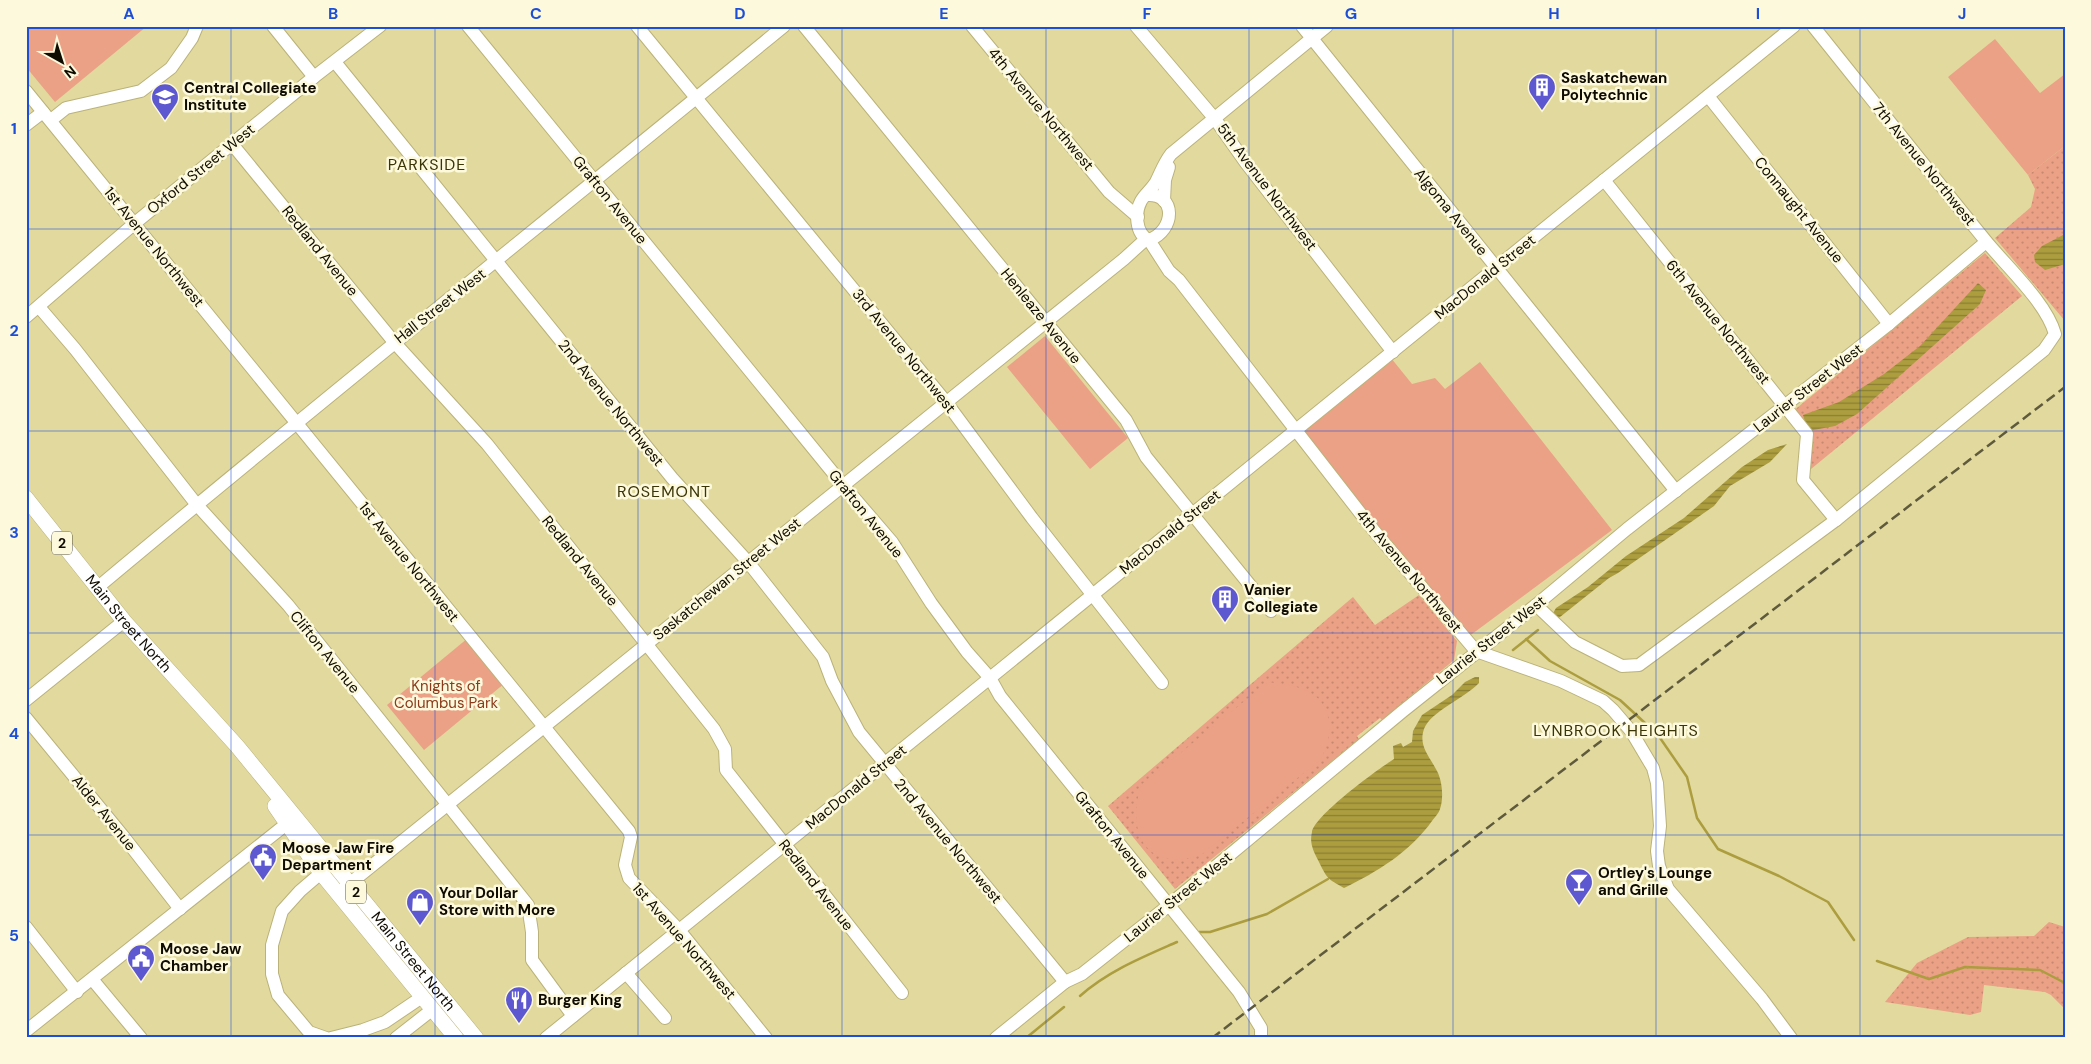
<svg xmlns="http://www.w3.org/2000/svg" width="2091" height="1064" font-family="'DM Sans',sans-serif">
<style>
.grass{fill:url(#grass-dots)}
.park{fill:#eba186}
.water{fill:url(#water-rules)}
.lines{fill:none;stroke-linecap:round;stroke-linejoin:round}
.stream{stroke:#ac9d3f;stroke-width:2.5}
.minor-casing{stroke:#bbb279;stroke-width:14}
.major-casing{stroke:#bbb279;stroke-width:16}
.minor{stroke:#fff;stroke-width:12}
.major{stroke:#fff;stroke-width:15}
.rail{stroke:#5f5a3c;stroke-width:2.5;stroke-dasharray:10 5;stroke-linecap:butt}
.grid{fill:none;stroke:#1d4ed8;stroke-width:1;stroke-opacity:0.55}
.labels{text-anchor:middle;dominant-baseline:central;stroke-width:5;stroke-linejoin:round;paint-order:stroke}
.shield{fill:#fdf9dc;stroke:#565242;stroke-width:1}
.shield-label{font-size:14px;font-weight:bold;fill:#0f0b00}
.poi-label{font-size:15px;font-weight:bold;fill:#0f0b00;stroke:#fdf9dc;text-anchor:start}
.street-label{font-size:15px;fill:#0f0b00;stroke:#fdf9dc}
.park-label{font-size:15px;fill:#8a3b1c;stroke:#fdf9dc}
.neighbourhood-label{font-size:16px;letter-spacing:1px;fill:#3a3407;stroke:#fdf9dc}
.neatline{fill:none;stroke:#1d4ed8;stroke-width:2}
.grid-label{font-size:16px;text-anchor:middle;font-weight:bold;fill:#1d4ed8}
</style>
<defs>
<pattern id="grass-dots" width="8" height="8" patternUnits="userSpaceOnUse" patternTransform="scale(1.25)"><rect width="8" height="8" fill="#eba186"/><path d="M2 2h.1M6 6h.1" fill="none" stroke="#c88972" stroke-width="1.8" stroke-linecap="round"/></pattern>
<pattern id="water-rules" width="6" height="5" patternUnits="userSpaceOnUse" patternTransform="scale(1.25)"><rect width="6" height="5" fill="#ac9d3f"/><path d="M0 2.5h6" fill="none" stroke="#8a7e32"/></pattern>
</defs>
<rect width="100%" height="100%" fill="#e1d99e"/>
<g class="grass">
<path d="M2065 146V321L1995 238 2031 207 2035 189 2028 175Z"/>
<path d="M1985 253 2022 296 1800 478 1803 436 1792 412Z"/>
<path d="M1419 595 1457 641 1454 660 1382 720 1380 718 1357 736 1359 739 1175 889 1108 806 1353 597 1375 625Z"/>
<path d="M2049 922 2065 927V1009L2051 995 2045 992 1984 985 1981 1012 1970 1015 1885 1002 1917 963 1968 937 2034 936Z"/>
</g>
<g class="park">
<path d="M26 26H147L55 102 26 67Z"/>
<path d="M1995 39 2040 93 2065 74V146L2028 175 1948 77Z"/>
<path d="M1045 336 1128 438 1090 469 1007 367Z"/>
<path d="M1391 358 1412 384 1435 378 1445 389 1480 362 1612 530 1468 637 1301 431Z"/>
<path d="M468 638 505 683 424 750 387 705Z"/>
<path d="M1268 682C1282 684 1296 685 1309 692 1335 706 1333 738 1320 760L1201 855C1146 873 1126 833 1141 785Z"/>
</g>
<g class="water">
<path d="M2065 234V264L2045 270 2035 262 2034 255 2042 246Z"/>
<path d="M1978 283 1986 290 1980 304 1857 414 1835 426 1808 431 1803 415 1839 402 1884 374 1920 346Z"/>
<path d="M1787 444 1770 462 1730 486 1714 506 1618 573 1609 578 1560 617 1556 619 1552 615 1556 608 1588 587 1626 556 1684 518 1742 467 1768 450Z"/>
<path d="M1475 677H1479V683C1465 698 1431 711 1424 729 1418 746 1430 757 1437 771 1442 780 1444 798 1440 809 1439 813 1434 818 1432 821 1410 852 1377 872 1344 888 1327 878 1328 880 1319 862 1314 852 1309 844 1312 832 1315 815 1378 769 1394 759L1393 746 1401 743 1403 747 1412 742 1413 731 1422 715 1452 695 1465 682Z"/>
</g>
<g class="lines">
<g class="stream">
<path d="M1526 639 1550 661 1620 700 1658 735 1687 777 1697 818 1718 849 1779 876 1828 902 1854 940"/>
<path d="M1513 650 1538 630"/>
<path d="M1199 932H1210L1267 914 1328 879"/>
<path d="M1877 961 1929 979 1965 967 2040 970 2065 983"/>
<path d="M1080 996C1108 971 1143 957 1177 942"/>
<path d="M1026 1038 1064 1007"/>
</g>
<g class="minor-casing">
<g id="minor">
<path d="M273 26 314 77"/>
<path d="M468 26 843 485 892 542 931 603 967 652 990 678 1000 696 1239 992 1261 1028V1038"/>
<path d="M637 26 946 402 1032 518 1162 683"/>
<path d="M804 26 1126 420 1146 457 1271 611"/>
<path d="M972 26 1109 192 1138 217"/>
<path d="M1136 26 1215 119 1246 163 1393 352"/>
<path d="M1302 26 1676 491"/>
<path d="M335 62 672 478 748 562 823 657 832 681 859 732 1065 982"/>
<path d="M26 91 629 831 631 837 625 865 629 878 679 930 766 1038"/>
<path d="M1708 96 1889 324"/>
<path d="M51 120 66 108 141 91 171 68 192 38 197 26"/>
<path d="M26 125 43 112"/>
<path d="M232 144 394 342 487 444 714 729 725 749 726 770 902 993"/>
<path d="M1604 180 1807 434 1803 480 1836 520"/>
<path d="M1147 195C1176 193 1176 230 1149 240 1135 234 1135 212 1141 201 1145 194 1152 189 1156 182 1161 172 1164 163 1171 154L1327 26"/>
<path d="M1164 201 1165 180 1169 167"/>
<path d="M1149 240 1169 271 1179 280 1375 532 1476 651 1561 681 1603 701 1613 710 1631 731 1653 768 1657 783 1660 826 1657 851 1659 866 1668 889 1762 999 1791 1038"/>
<path d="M39 307 75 349 197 505 288 605 528 905 532 932V960L573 1016"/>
<path d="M26 317 135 223 314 77 380 26"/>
<path d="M97 588C324 398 555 214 784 26"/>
<path d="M1536 605 1575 642 1622 666 1639 665 1836 520 2044 350 2055 334C2046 302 2006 266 1985 240 1927 169 1870 97 1813 26"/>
<path d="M26 700 124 621"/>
<path d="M26 718 123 836 180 909"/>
<path d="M321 873 300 891 282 911 272 945V974L278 995 309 1032 326 1038"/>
<path d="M338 893 1124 259 1146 239"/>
<path d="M26 927 77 992"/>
<path d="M626 973 665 1018"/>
<path d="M92 979 141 1038"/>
<path d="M26 1031 294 818"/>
<path d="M331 1038 363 1030 385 1022 422 997"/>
<path d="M396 1038 433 1009"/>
<path d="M546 1038 1794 26"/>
<path d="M996 1038 1065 982 1082 974 1168 906 1403 711 1536 605 1627 529 1889 324 1986 242"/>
</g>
</g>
<g class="major-casing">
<g id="major">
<path id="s1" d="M26 498 124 621 237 746 476 1038"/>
<path d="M275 806 321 873 456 1038"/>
</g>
</g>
<use href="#minor" class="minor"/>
<use href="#major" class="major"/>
<path class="rail" d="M1212 1038 2065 387"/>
</g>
<path class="grid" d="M231 26V1038M435 26V1038M638 26V1038M842 26V1038M1046 26V1038M1249 26V1038M1453 26V1038M1656 26V1038M1860 26V1038M26 229H2065M26 431H2065M26 633H2065M26 835H2065"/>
<defs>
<g id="building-pin" transform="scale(1.4375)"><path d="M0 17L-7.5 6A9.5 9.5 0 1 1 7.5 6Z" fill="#5d57d0" stroke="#fdf9dc"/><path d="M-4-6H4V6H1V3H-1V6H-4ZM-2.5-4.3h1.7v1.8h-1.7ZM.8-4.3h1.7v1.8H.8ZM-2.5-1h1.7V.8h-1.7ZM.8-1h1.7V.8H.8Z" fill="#fff"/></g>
<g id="school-pin" transform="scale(1.4375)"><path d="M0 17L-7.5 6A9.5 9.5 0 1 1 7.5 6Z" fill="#5d57d0" stroke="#fdf9dc"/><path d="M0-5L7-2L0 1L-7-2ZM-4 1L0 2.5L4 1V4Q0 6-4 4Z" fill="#fff"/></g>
<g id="civic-pin" transform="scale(1.4375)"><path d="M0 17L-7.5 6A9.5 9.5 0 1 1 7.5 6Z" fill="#5d57d0" stroke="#fdf9dc"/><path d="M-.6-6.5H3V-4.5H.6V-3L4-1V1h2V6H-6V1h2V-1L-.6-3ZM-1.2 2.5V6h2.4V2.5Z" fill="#fff"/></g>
<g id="bar-pin" transform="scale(1.4375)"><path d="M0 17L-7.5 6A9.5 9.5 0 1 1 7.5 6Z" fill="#5d57d0" stroke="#fdf9dc"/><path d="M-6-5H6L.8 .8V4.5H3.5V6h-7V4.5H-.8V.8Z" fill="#fff"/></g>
<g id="shop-pin" transform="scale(1.4375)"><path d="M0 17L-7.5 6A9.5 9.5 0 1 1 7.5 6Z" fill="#5d57d0" stroke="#fdf9dc"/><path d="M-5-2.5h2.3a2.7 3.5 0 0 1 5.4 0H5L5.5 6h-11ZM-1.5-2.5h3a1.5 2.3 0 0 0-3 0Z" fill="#fff"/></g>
<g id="restaurant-pin" transform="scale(1.4375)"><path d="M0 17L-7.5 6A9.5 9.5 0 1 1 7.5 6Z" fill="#5d57d0" stroke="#fdf9dc"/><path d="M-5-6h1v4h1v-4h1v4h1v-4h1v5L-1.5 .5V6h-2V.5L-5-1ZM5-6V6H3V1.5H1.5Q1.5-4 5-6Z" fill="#fff"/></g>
</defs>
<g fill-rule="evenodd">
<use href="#building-pin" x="1542" y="87"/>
<use href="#school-pin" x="165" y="97"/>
<use href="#building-pin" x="1225" y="599"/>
<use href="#civic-pin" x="263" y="857"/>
<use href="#bar-pin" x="1579" y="882"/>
<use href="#shop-pin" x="420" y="902"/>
<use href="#civic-pin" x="141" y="958"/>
<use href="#restaurant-pin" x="519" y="1000"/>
</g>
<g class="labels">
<g class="shield">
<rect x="52" y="531.5" width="20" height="23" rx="4"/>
<rect x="346" y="880.5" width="20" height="23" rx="4"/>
</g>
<g class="shield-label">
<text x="62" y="543">2</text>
<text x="356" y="892">2</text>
</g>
<g class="poi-label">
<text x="1561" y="78">Saskatchewan<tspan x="1561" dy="17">Polytechnic</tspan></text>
<text x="184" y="88">Central Collegiate<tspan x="184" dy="17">Institute</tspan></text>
<text x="1244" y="590">Vanier<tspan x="1244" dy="17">Collegiate</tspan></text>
<text x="282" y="848">Moose Jaw Fire<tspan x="282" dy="17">Department</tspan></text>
<text x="1598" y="873">Ortley's Lounge<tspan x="1598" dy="17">and Grille</tspan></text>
<text x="439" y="893">Your Dollar<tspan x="439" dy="17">Store with More</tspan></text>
<text x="160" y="949">Moose Jaw<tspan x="160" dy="17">Chamber</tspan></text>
<text x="538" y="1000">Burger King</text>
</g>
<g class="street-label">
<text transform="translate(1041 109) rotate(50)">4th Avenue Northwest</text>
<text transform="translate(1924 164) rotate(51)">7th Avenue Northwest</text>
<text transform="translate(201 169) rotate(-39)">Oxford Street West</text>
<text transform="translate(1267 187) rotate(53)">5th Avenue Northwest</text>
<text transform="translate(610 200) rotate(51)">Grafton Avenue</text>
<text transform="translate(1799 210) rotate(51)">Connaught Avenue</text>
<text transform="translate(1451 212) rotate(51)">Algoma Avenue</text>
<text transform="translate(154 247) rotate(51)">1st Avenue Northwest</text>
<text transform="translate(320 251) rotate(51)">Redland Avenue</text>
<text transform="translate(1485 277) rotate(-39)">MacDonald Street</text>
<text transform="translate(440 306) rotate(-38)">Hall Street West</text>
<text transform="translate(1041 316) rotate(51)">Henleaze Avenue</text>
<text transform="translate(1718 322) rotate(51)">6th Avenue Northwest</text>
<text transform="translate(904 351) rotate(51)">3rd Avenue Northwest</text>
<text transform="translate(1808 388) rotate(-38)">Laurier Street West</text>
<text transform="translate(611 403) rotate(51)">2nd Avenue Northwest</text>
<text transform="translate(866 514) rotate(51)">Grafton Avenue</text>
<text transform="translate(1170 532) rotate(-39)">MacDonald Street</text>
<text transform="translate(580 561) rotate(51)">Redland Avenue</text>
<text transform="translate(409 562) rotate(51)">1st Avenue Northwest</text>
<text transform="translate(1409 571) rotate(50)">4th Avenue Northwest</text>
<text transform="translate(727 579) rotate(-39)">Saskatchewan Street West</text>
<text stroke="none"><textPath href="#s1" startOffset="162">Main Street North</textPath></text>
<text transform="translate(1491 640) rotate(-38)">Laurier Street West</text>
<text transform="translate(325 652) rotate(51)">Clifton Avenue</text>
<text transform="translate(856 787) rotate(-39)">MacDonald Street</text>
<text transform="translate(104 813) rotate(51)">Alder Avenue</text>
<text transform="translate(1112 835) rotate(51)">Grafton Avenue</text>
<text transform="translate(948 841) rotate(50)">2nd Avenue Northwest</text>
<text transform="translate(816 885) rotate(52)">Redland Avenue</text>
<text transform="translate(1178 897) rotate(-39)">Laurier Street West</text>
<text transform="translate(684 941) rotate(49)">1st Avenue Northwest</text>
<text stroke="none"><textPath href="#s1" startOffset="604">Main Street North</textPath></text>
</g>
<g class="park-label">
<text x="446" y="686">Knights of<tspan x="446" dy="17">Columbus Park</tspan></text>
</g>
<g class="neighbourhood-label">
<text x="427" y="164">PARKSIDE</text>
<text x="664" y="491">ROSEMONT</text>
<text x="1616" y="730">LYNBROOK HEIGHTS</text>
</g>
</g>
<rect width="2091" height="1064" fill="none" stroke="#fdf9dc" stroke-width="55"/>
<g transform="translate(62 62) rotate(141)" stroke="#fdf9dc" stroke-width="4" paint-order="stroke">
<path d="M0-4L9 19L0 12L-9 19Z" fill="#0f0b00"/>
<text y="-8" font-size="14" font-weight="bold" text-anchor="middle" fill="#0f0b00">N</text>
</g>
<rect x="28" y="28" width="2036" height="1008" class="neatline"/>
<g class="grid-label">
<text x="129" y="19">A</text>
<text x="333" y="19">B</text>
<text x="536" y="19">C</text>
<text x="740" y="19">D</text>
<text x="944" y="19">E</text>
<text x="1147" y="19">F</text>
<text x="1351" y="19">G</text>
<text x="1554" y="19">H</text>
<text x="1758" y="19">I</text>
<text x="1962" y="19">J</text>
<text x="14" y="134">1</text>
<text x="14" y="336">2</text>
<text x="14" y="538">3</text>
<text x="14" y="739">4</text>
<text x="14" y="941">5</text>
</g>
</svg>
